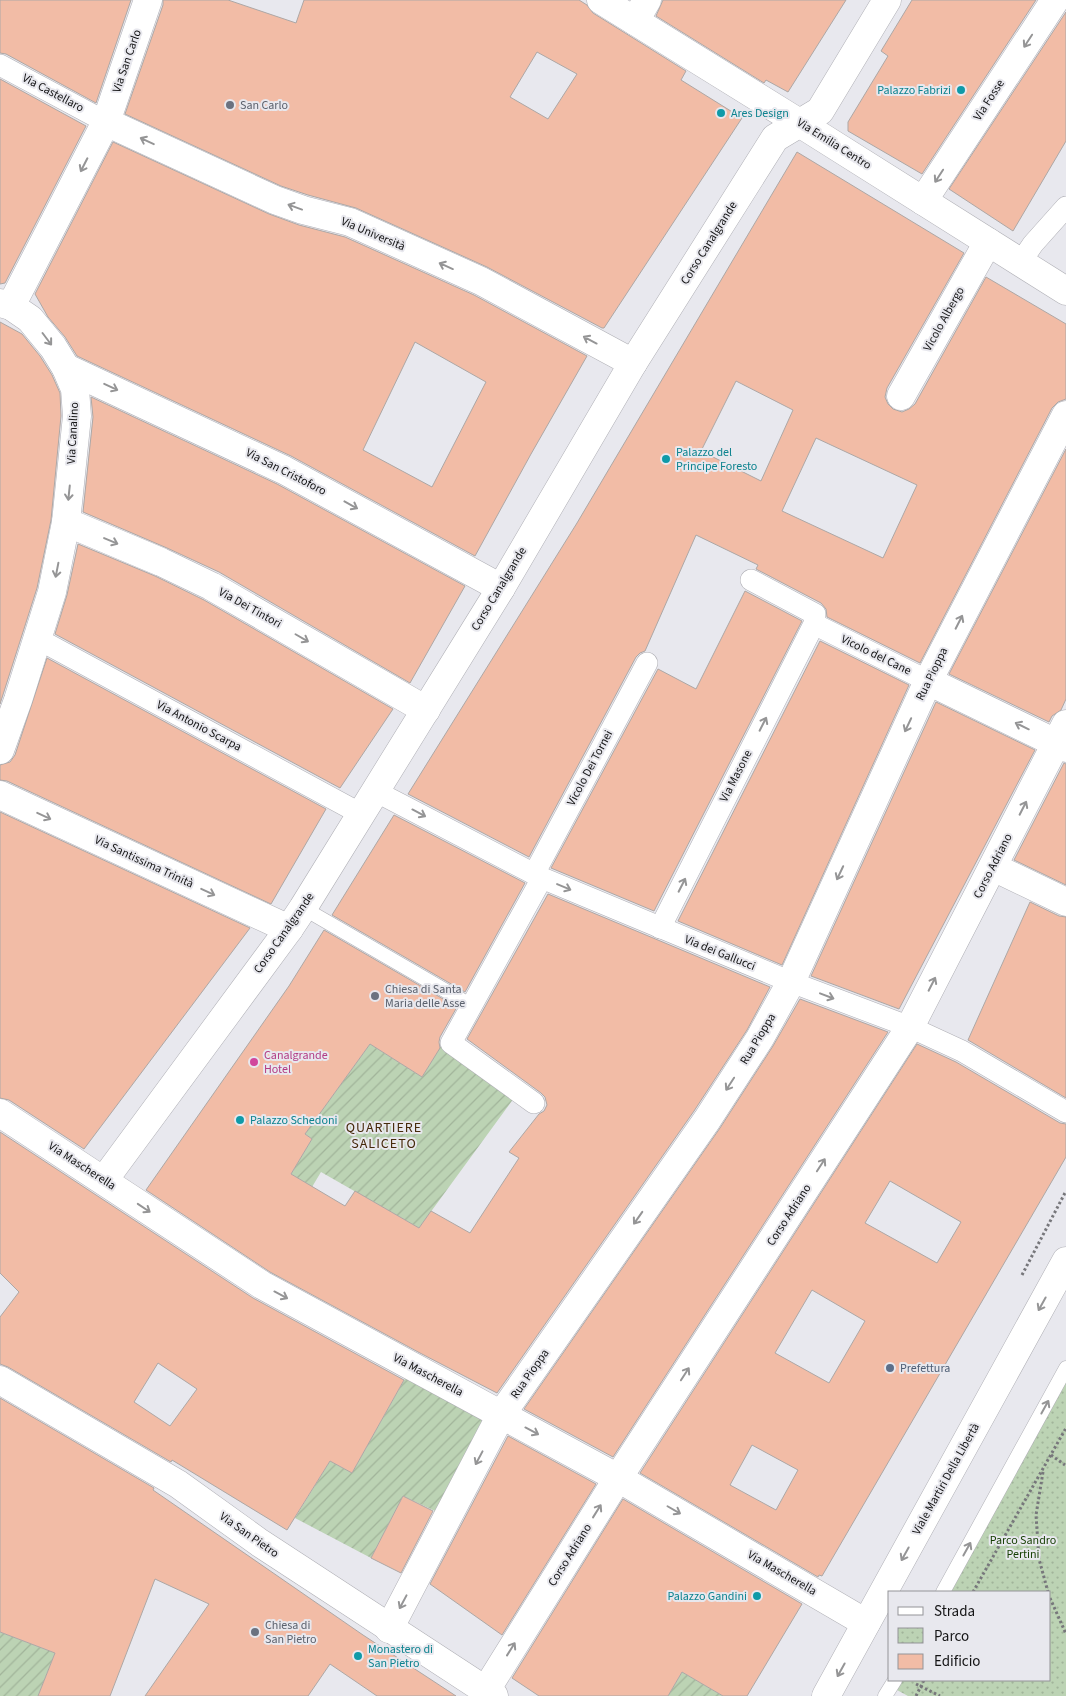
<svg xmlns="http://www.w3.org/2000/svg" width="1066" height="1696" font-family="'Source Sans 3',sans-serif">
<style>
.park{fill:url(#park-dots)}
.garden{fill:url(#garden-furrows)}
.building{fill:#f2bca6;stroke:#ada7a5;fill-rule:evenodd}
.lines{fill:none;stroke-linecap:round;stroke-linejoin:round}
.service-casing{stroke:#b0b0b6;stroke-width:15}
.pedestrian-casing{stroke:#b0b0b6;stroke-width:22}
.minor-casing{stroke:#b0b0b6;stroke-width:29}
.tertiary-casing{stroke:#b0b0b6;stroke-width:29}
.path{stroke:#77777b;stroke-width:3;stroke-dasharray:2.5 2.5;stroke-linecap:butt}
.service{stroke:#fff;stroke-width:14}
.pedestrian{stroke:#fff;stroke-width:21}
.minor{stroke:#fff;stroke-width:28}
.tertiary{stroke:#fff;stroke-width:28}
.oneway{stroke:#959596}
.culture-dot{fill:#0f9aa8;stroke:#e8e8ee;stroke-width:2}
.worship-dot{fill:#6b7280;stroke:#e8e8ee;stroke-width:2}
.hotel-dot{fill:#d1479c;stroke:#e8e8ee;stroke-width:2}
.service-dot{fill:#5c6f8a;stroke:#e8e8ee;stroke-width:2}
.labels{text-anchor:middle;dominant-baseline:central;stroke-width:4;stroke-linejoin:round;paint-order:stroke}
.street-label{font-size:12px;fill:#141415;stroke:#e8e8ee}
.culture-label{font-size:12px;fill:#0d838f;stroke:#e8e8ee;text-anchor:start}
.worship-label{font-size:12px;fill:#5b616d;stroke:#e8e8ee;text-anchor:start}
.hotel-label{font-size:12px;fill:#b23c85;stroke:#e8e8ee;text-anchor:start}
.service-label{font-size:12px;fill:#4e5e75;stroke:#e8e8ee;text-anchor:start}
.park-label{font-size:12px;fill:#143e00;stroke:#e8e8ee}
.neighbourhood-label{font-size:14px;letter-spacing:1px;fill:#462a0b;stroke:#e8e8ee}
</style>
<defs>
<pattern id="park-dots" width="8" height="8" patternUnits="userSpaceOnUse" patternTransform="scale(1.25)"><rect width="8" height="8" fill="#bcd3b4"/><path d="M2 2h.1M6 6h.1" fill="none" stroke="#a1b49a" stroke-width="1.8" stroke-linecap="round"/></pattern>
<pattern id="garden-furrows" width="10" height="10" patternUnits="userSpaceOnUse" patternTransform="scale(1.25)"><rect width="10" height="10" fill="#bcd3b4"/><path d="M-1 1l2-2M0 10L10 0M9 11l2-2" fill="none" stroke="#a1b49a"/></pattern>
</defs>
<rect width="100%" height="100%" fill="#e8e8ee"/>
<path class="park" d="M1066 1376V1696H908L897 1690 903 1680H1050V1592H950Z"/>
<g class="garden">
<path d="M370 1044 422 1077 442 1044 514 1098 419 1228 321 1172 312 1187 291 1174 312 1139 305 1134Z"/>
<path d="M407 1375 484 1417 435 1511 403 1496 371 1558 295 1518 330 1461 352 1473Z"/>
<path d="M0 1632 55 1653 38 1696H0Z"/>
<path d="M682 1672 723 1696H668Z"/>
</g>
<g class="building">
<path d="M0 0H131L96 103 6 54 0 53Z"/>
<path d="M163 0H228L296 23 304 0H579L587 5 593 13 686 71 681 80 742 118 604 328H602L487 267 356 208 308 195 281 186 125 114 163 5ZM537 52 577 74 548 119 510 97Z"/>
<path d="M663 0H846L788 92 766 80 764 83 656 16Z"/>
<path d="M912 0H1036L922 174 848 131V122L888 56 881 51Z"/>
<path d="M1066 12V141L1013 231 949 189Z"/>
<path d="M0 79 86 126 5 283 0 284Z"/>
<path d="M113 142 269 214 299 225 345 237 474 295 587 356 531 454 475 556 291 456 77 356 65 337 48 317 35 294ZM415 342 486 382 432 487 363 450Z"/>
<path d="M797 152 964 253 887 388 885 397 888 404 893 409 902 412 909 409 915 404 986 277 1066 324V399L1058 402 1052 408 920 663 827 617 826 609 821 603 756 569 758 565 696 535 645 651 640 653 636 657 529 857 408 794 577 523ZM736 381 793 410 761 481 701 451ZM816 438 917 485 883 558 782 511Z"/>
<path d="M0 322 22 334 40 356 52 375 60 393 61 416 51 520 37 588 0 704Z"/>
<path d="M91 397 277 484 465 586 410 683 219 572 167 548 83 512 93 417Z"/>
<path d="M1066 449V699L1061 710 1052 716 1049 722 949 674Z"/>
<path d="M78 544 155 576 204 600 393 709 340 788 55 634 67 595Z"/>
<path d="M745 591 802 621 654 911 551 868 658 669 696 689Z"/>
<path d="M820 641 909 685 782 965 678 921Z"/>
<path d="M47 658 326 809 271 904 7 781 0 780V765L10 762 15 755Z"/>
<path d="M936 702 1035 750 899 1009 811 976Z"/>
<path d="M1064 763 1066 764V885L1014 860Z"/>
<path d="M0 812 250 928 84 1149 9 1100 0 1098Z"/>
<path d="M394 815 525 883 465 992 332 915Z"/>
<path d="M548 894 770 987 747 1030 694 1111 497 1393 420 1353 270 1272 146 1190 289 986 324 930 457 1007 440 1037 439 1042 440 1048 422 1077 370 1044 305 1134 312 1139 291 1174 345 1206 355 1191 419 1228 431 1211 470 1233 519 1158 509 1152 539 1114 544 1111 547 1105 545 1097 541 1093 467 1039Z"/>
<path d="M1030 902 1059 916 1066 917V1098L968 1040Z"/>
<path d="M800 999 888 1032 613 1457 524 1409 720 1128 773 1046Z"/>
<path d="M917 1044 956 1062 1060 1123 1066 1124V1157L822 1576 819 1575 818 1577 640 1473ZM890 1181 961 1222 937 1263 865 1223ZM812 1290 865 1321 829 1383 775 1353ZM752 1445 798 1470 776 1510 730 1485Z"/>
<path d="M0 1132 253 1298 404 1380 352 1473 330 1461 287 1530 172 1460 171 1462 8 1367 0 1364V1317L19 1292 0 1273ZM158 1363 197 1389 170 1426 134 1402Z"/>
<path d="M0 1398 154 1488 153 1490 363 1635 456 1696H377L330 1664 308 1696H145L209 1604 155 1579 110 1696H38L55 1653 0 1632Z"/>
<path d="M508 1436 596 1484 502 1635 430 1584Z"/>
<path d="M403 1496 433 1511 401 1573 371 1558Z"/>
<path d="M623 1499 802 1604 747 1696H723L682 1672 668 1696H539L512 1678Z"/>
</g>
<g class="lines">
<g class="service-casing">
<g id="service">
<path d="M303 908 472 1006"/>
<path d="M943 1592 1066 1368"/>
<path d="M885 1696 895 1680"/>
</g>
</g>
<g class="pedestrian-casing">
<g id="pedestrian">
<path d="M0 65 106 122"/>
<path d="M1020 263 1033 244 1066 207"/>
<path d="M814 624 928 681"/>
<path d="M38 639 361 814"/>
<path d="M375 791 542 878 791 982 910 1027 962 1051 1066 1112"/>
<path d="M534 874 647 663"/>
<path d="M660 928 814 624 815 614 751 580"/>
<path d="M534 1103 451 1043 542 878"/>
</g>
</g>
<g class="minor-casing">
<g id="minor">
<path d="M601 0 801 124 1066 291"/>
<path d="M635 21 647 0"/>
<path d="M106 122 275 200 303 210 350 222 481 281 633 363"/>
<path d="M923 201 1055 0"/>
<path d="M0 303 11 306 30 319 53 347 66 368 75 389 77 416 66 522 52 592 18 700 0 750"/>
<path d="M11 306 106 122 148 0"/>
<path d="M66 368 284 470 501 588"/>
<path d="M901 396 988 242"/>
<path d="M66 522 161 562 211 586 426 710"/>
<path d="M928 681 1066 748"/>
<path d="M0 795 289 929"/>
<path d="M993 867 1066 902"/>
<path d="M0 1113 262 1285 618 1478 866 1623"/>
<path d="M104 1180 289 929 303 908 501 588 633 363 775 138 820 111 887 0"/>
<path d="M0 1380 178 1484 260 1543 494 1696"/>
<path d="M389 1629 501 1415 707 1120 760 1038 791 982 928 681 1066 415"/>
<path d="M486 1690 618 1478 910 1027 1066 724"/>
</g>
</g>
<g class="tertiary-casing">
<path id="tertiary" d="M826 1696 1066 1261"/>
</g>
<g class="path">
<path d="M1022 1275 1066 1191"/>
<path d="M1051 1455 1065 1465"/>
<path d="M1043 1472 1036 1515 1039 1559 1048 1592"/>
<path d="M973 1592 1066 1428"/>
<path d="M1050 1598 1066 1634"/>
<path d="M916 1684 940 1696"/>
<path d="M916 1696 924 1680"/>
</g>
<use href="#service" class="service"/>
<use href="#pedestrian" class="pedestrian"/>
<use href="#minor" class="minor"/>
<use href="#tertiary" class="tertiary"/>
</g>
<defs><path id="oneway-shaft" d="M-6 0H5M1.5-3L5.5 0L1.5 3" fill="none" stroke-width="1.6" stroke-linecap="round" stroke-linejoin="round" transform="scale(1.25)"/></defs>
<g class="oneway">
<use href="#oneway-shaft" transform="translate(1028 41) rotate(123)"/>
<use href="#oneway-shaft" transform="translate(147 141) rotate(-155)"/>
<use href="#oneway-shaft" transform="translate(84 165) rotate(117)"/>
<use href="#oneway-shaft" transform="translate(939 176) rotate(123)"/>
<use href="#oneway-shaft" transform="translate(295 207) rotate(-160)"/>
<use href="#oneway-shaft" transform="translate(446 266) rotate(-156)"/>
<use href="#oneway-shaft" transform="translate(47 339) rotate(53)"/>
<use href="#oneway-shaft" transform="translate(590 340) rotate(-152)"/>
<use href="#oneway-shaft" transform="translate(111 387) rotate(25)"/>
<use href="#oneway-shaft" transform="translate(69 493) rotate(96)"/>
<use href="#oneway-shaft" transform="translate(351 505) rotate(29)"/>
<use href="#oneway-shaft" transform="translate(111 541) rotate(23)"/>
<use href="#oneway-shaft" transform="translate(57 570) rotate(101)"/>
<use href="#oneway-shaft" transform="translate(959 622) rotate(-63)"/>
<use href="#oneway-shaft" transform="translate(302 638) rotate(30)"/>
<use href="#oneway-shaft" transform="translate(763 724) rotate(-63)"/>
<use href="#oneway-shaft" transform="translate(908 725) rotate(115)"/>
<use href="#oneway-shaft" transform="translate(1022 726) rotate(-154)"/>
<use href="#oneway-shaft" transform="translate(1023 808) rotate(-63)"/>
<use href="#oneway-shaft" transform="translate(419 813) rotate(28)"/>
<use href="#oneway-shaft" transform="translate(44 816) rotate(25)"/>
<use href="#oneway-shaft" transform="translate(840 873) rotate(115)"/>
<use href="#oneway-shaft" transform="translate(682 885) rotate(-63)"/>
<use href="#oneway-shaft" transform="translate(564 887) rotate(23)"/>
<use href="#oneway-shaft" transform="translate(208 892) rotate(25)"/>
<use href="#oneway-shaft" transform="translate(932 984) rotate(-63)"/>
<use href="#oneway-shaft" transform="translate(827 996) rotate(21)"/>
<use href="#oneway-shaft" transform="translate(730 1084) rotate(123)"/>
<use href="#oneway-shaft" transform="translate(821 1165) rotate(-57)"/>
<use href="#oneway-shaft" transform="translate(144 1208) rotate(34)"/>
<use href="#oneway-shaft" transform="translate(638 1218) rotate(125)"/>
<use href="#oneway-shaft" transform="translate(281 1295) rotate(28)"/>
<use href="#oneway-shaft" transform="translate(1042 1304) rotate(119)"/>
<use href="#oneway-shaft" transform="translate(685 1374) rotate(-57)"/>
<use href="#oneway-shaft" transform="translate(1045 1407) rotate(-61)"/>
<use href="#oneway-shaft" transform="translate(532 1431) rotate(28)"/>
<use href="#oneway-shaft" transform="translate(479 1458) rotate(118)"/>
<use href="#oneway-shaft" transform="translate(674 1510) rotate(30)"/>
<use href="#oneway-shaft" transform="translate(597 1511) rotate(-58)"/>
<use href="#oneway-shaft" transform="translate(967 1549) rotate(-61)"/>
<use href="#oneway-shaft" transform="translate(905 1554) rotate(119)"/>
<use href="#oneway-shaft" transform="translate(403 1602) rotate(118)"/>
<use href="#oneway-shaft" transform="translate(511 1649) rotate(-58)"/>
<use href="#oneway-shaft" transform="translate(841 1670) rotate(119)"/>
</g>
<g class="culture-dot">
<circle cx="961" cy="90" r="5"/>
<circle cx="721" cy="113" r="5"/>
<circle cx="666" cy="459" r="5"/>
<circle cx="240" cy="1120" r="5"/>
<circle cx="757" cy="1596" r="5"/>
<circle cx="358" cy="1656" r="5"/>
</g>
<g class="worship-dot">
<circle cx="230" cy="105" r="5"/>
<circle cx="375" cy="996" r="5"/>
<circle cx="255" cy="1632" r="5"/>
</g>
<circle class="hotel-dot" cx="254" cy="1062" r="5"/>
<circle class="service-dot" cx="890" cy="1368" r="5"/>
<g class="labels">
<g class="street-label">
<text transform="translate(127 61) rotate(-71)">Via San Carlo</text>
<text transform="translate(53 93) rotate(28)">Via Castellaro</text>
<text transform="translate(989 100) rotate(-57)">Via Fosse</text>
<text transform="translate(834 144) rotate(32)">Via Emilia Centro</text>
<text transform="translate(373 234) rotate(23)">Via Università</text>
<text transform="translate(709 243) rotate(-58)">Corso Canalgrande</text>
<text transform="translate(944 319) rotate(-61)">Vicolo Albergo</text>
<text transform="translate(73 433) rotate(-87)">Via Canalino</text>
<text transform="translate(286 472) rotate(27)">Via San Cristoforo</text>
<text transform="translate(499 589) rotate(-59)">Corso Canalgrande</text>
<text transform="translate(250 608) rotate(29)">Via Dei Tintori</text>
<text transform="translate(876 655) rotate(26)">Vicolo del Cane</text>
<text transform="translate(932 674) rotate(-64)">Rua Pioppa</text>
<text transform="translate(199 726) rotate(28)">Via Antonio Scarpa</text>
<text transform="translate(590 768) rotate(-62)">Vicolo Dei Tornei</text>
<text transform="translate(736 776) rotate(-63)">Via Masone</text>
<text transform="translate(144 862) rotate(25)">Via Santissima Trinità</text>
<text transform="translate(993 866) rotate(-63)">Corso Adriano</text>
<text transform="translate(284 933) rotate(-55)">Corso Canalgrande</text>
<text transform="translate(720 953) rotate(22)">Via dei Gallucci</text>
<text transform="translate(758 1039) rotate(-59)">Rua Pioppa</text>
<text transform="translate(82 1166) rotate(33)">Via Mascherella</text>
<text transform="translate(789 1215) rotate(-57)">Corso Adriano</text>
<text transform="translate(530 1374) rotate(-55)">Rua Pioppa</text>
<text transform="translate(428 1375) rotate(28)">Via Mascherella</text>
<text transform="translate(946 1479) rotate(-61)">Viale Martiri Della Libertà</text>
<text transform="translate(249 1535) rotate(35)">Via San Pietro</text>
<text transform="translate(570 1555) rotate(-58)">Corso Adriano</text>
<text transform="translate(782 1573) rotate(30)">Via Mascherella</text>
</g>
<g class="culture-label">
<text x="951" y="90" text-anchor="end">Palazzo Fabrizi</text>
<text x="731" y="113">Ares Design</text>
<text x="676" y="452">Palazzo del<tspan x="676" dy="14">Principe Foresto</tspan></text>
<text x="250" y="1120">Palazzo Schedoni</text>
<text x="747" y="1596" text-anchor="end">Palazzo Gandini</text>
<text x="368" y="1649">Monastero di<tspan x="368" dy="14">San Pietro</tspan></text>
</g>
<g class="worship-label">
<text x="240" y="105">San Carlo</text>
<text x="385" y="989">Chiesa di Santa<tspan x="385" dy="14">Maria delle Asse</tspan></text>
<text x="265" y="1625">Chiesa di<tspan x="265" dy="14">San Pietro</tspan></text>
</g>
<g class="hotel-label">
<text x="264" y="1055">Canalgrande<tspan x="264" dy="14">Hotel</tspan></text>
</g>
<g class="service-label">
<text x="900" y="1368">Prefettura</text>
</g>
<g class="park-label">
<text x="1023" y="1540">Parco Sandro<tspan x="1023" dy="14">Pertini</tspan></text>
</g>
<g class="neighbourhood-label">
<text x="384" y="1128">QUARTIERE<tspan x="384" dy="16">SALICETO</tspan></text>
</g>
</g>
<rect x="888" y="1591" width="162" height="90" fill="#e8e8ee" stroke="#939397"/>
<rect x="898" y="1607" width="25" height="8" fill="#ffffff" stroke="#939397"/>
<text x="934" y="1616" font-size="15" fill="#141415">Strada</text>
<rect x="898" y="1628" width="25" height="15" fill="url(#park-dots)" stroke="#939397"/>
<text x="934" y="1641" font-size="15" fill="#141415">Parco</text>
<rect x="898" y="1654" width="25" height="15" fill="#f2bca6" stroke="#939397"/>
<text x="934" y="1666" font-size="15" fill="#141415">Edificio</text>
</svg>
